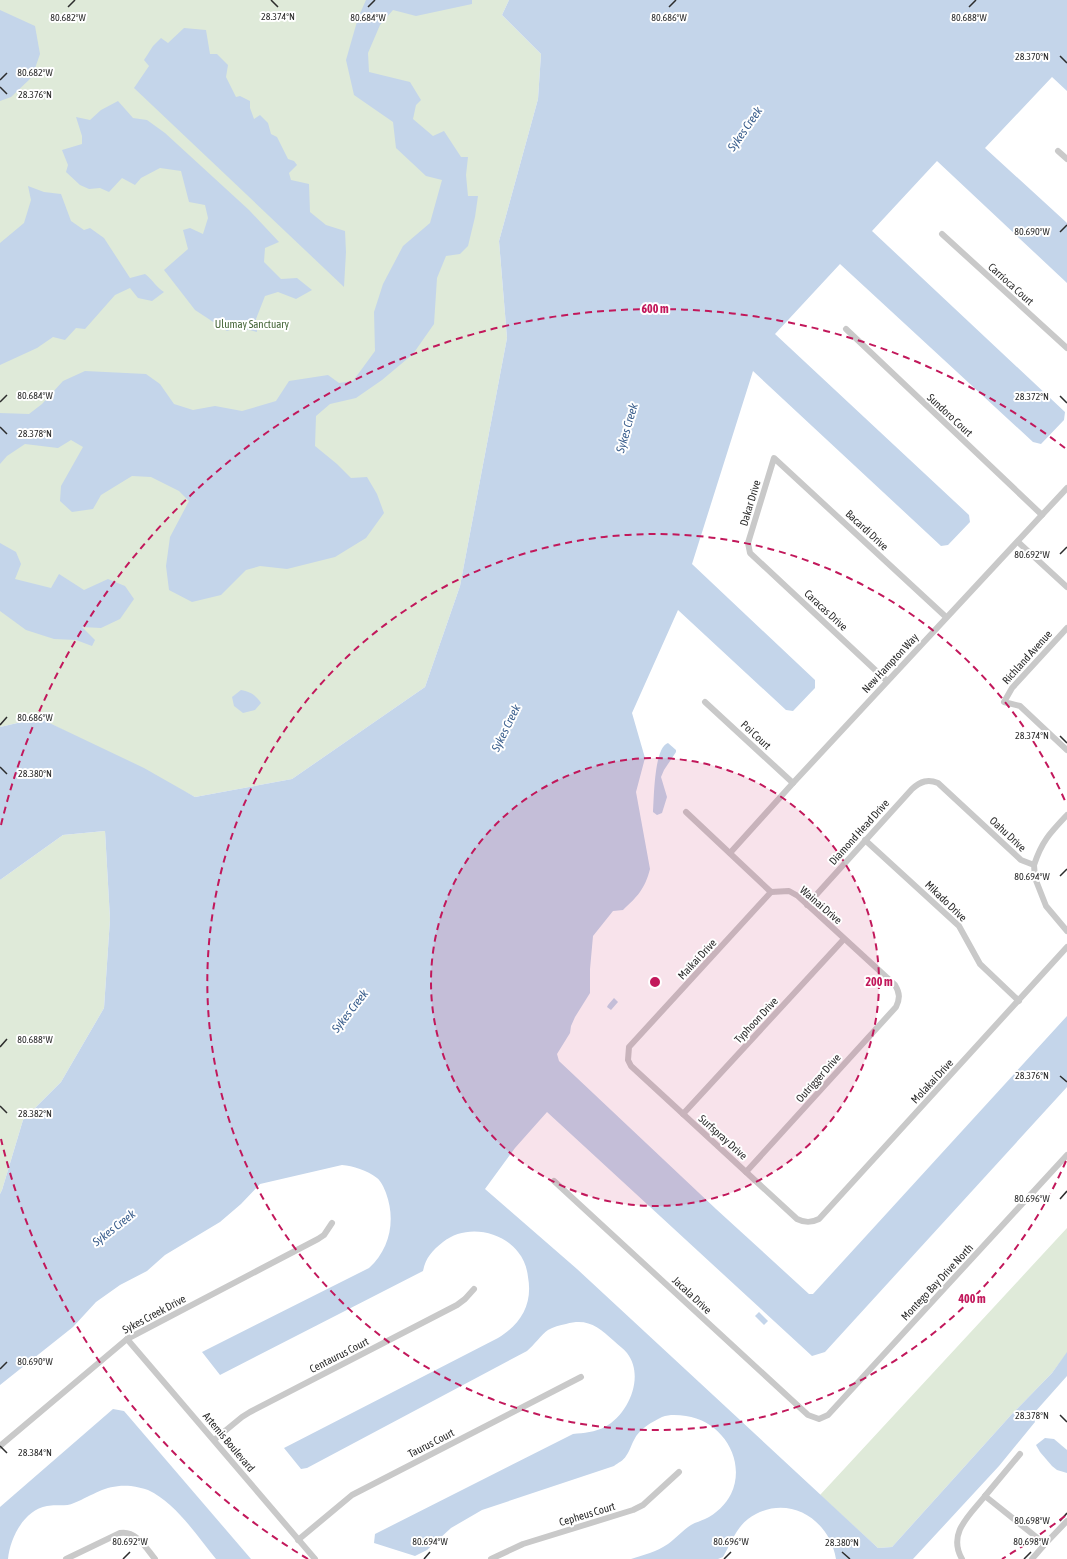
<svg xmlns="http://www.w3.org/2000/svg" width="1067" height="1559" font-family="'Asap Condensed',sans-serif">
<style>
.green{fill:#dfead9}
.water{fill:#c4d5ea}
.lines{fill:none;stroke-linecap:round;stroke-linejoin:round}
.minor{stroke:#c9c9c9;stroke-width:6}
.ticks{fill:none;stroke:#2c2c2c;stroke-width:1.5}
.ring{fill:none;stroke:#c2185b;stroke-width:2;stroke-dasharray:7 5}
.labels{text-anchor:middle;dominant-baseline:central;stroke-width:4;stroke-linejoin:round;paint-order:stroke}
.street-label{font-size:11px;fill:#2c2c2c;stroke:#fff}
.park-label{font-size:11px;fill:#47673a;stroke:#fff}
.water-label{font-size:12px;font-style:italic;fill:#3b5f8d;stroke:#fff}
.ticks-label{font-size:10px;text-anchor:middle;fill:#2c2c2c;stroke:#fff;stroke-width:4;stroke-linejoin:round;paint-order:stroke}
.centre{fill:#c2185b;stroke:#fff;stroke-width:2}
.ring-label{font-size:12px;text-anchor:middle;font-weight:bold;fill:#c2185b;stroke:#fff;stroke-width:4;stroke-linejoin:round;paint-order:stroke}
</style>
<rect width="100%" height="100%" fill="#fff"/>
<g class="green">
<path d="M0 0H509L502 15 541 54 538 99 499 241 507 338 460 586 425 687 292 779 195 797 39 718 0 727Z"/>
<path d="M105 831 110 919 104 1008 61 1082 23 1120 2 1190 0 1194V880L63 835Z"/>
<path d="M1067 1228V1353L1052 1373 1011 1415 892 1547 878 1548 820 1495Z"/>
</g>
<g class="water">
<path d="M366 0H472V4L416 16 393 10 380 25 368 53 369 72 410 82 421 100 416 105 413 119 433 136 444 131 461 157H468L466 175 468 196H478L475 217 468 246 460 254 446 256 437 278 434 324 413 354 382 380 356 398 330 404 316 416 315 446 337 464 351 478 367 477 377 494 384 513 366 538 335 557 287 569 260 566 246 570 221 595 192 602 169 590 166 566 170 537 189 501 179 491 151 477 132 476 101 495 93 509 72 512 60 501 61 486 83 447 71 440 58 448 25 444 7 456 0 464V413L29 414 42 404 63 381 85 371 146 374 160 384 174 404 193 410 215 406 242 411 276 401 289 381 328 375 339 383 353 381 375 351 374 312 383 284 403 246 430 223 442 180 426 176 396 148 393 122 354 95 346 60 358 18Z"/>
<path d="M509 0H1067V91L1052 77 985 148 1067 223V283L937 161 872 231 1065 412 1064 420 1041 444 1033 442 840 264 775 334 969 515 970 522 948 545 941 546 753 371 692 564 815 680V688L793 711 786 710 678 610 632 713 645 758 636 792 650 869C645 889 637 897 623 910L613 911 593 936 590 969V993L575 1017 571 1026 570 1033 557 1054 559 1061 716 1209 809 1294H813L1067 1016V1087L825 1352 812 1356 547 1112 515 1148 485 1189 577 1269 878 1548 892 1547 1011 1415 1052 1373 1067 1352V1376L1035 1412 1033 1417 1035 1422 999 1466 913 1559H836C829 1517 785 1492 748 1519 736 1528 730 1545 723 1557L718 1559H631C644 1555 656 1552 668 1544 676 1538 683 1530 691 1525 696 1522 701 1521 705 1519 716 1514 726 1504 731 1494 747 1460 722 1421 686 1416 678 1415 670 1414 662 1417 652 1422 639 1429 634 1440 631 1445 630 1451 626 1456 624 1460 618 1463 614 1466L482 1510 451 1528 427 1550 415 1556 374 1543 375 1534 573 1434C584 1433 595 1432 605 1427 629 1414 645 1376 627 1353 624 1349 618 1345 614 1341 598 1327 588 1318 566 1324 560 1325 553 1327 548 1330 541 1335 534 1345 527 1351L307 1468 301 1469 284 1448 498 1338C521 1324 533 1304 528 1277 527 1268 524 1259 518 1252 501 1230 465 1224 443 1242 432 1251 426 1257 423 1271L220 1375 202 1352 369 1268C390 1249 396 1220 386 1193 384 1188 381 1181 377 1178 367 1170 353 1166 342 1165L260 1184 241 1204 220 1222 165 1255 147 1271 120 1285 96 1302 73 1327 0 1385V1194L2 1190 23 1120 61 1082 104 1008 110 919 105 831 63 835 0 880V727L39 718 144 768 195 797 292 779 425 687 460 586 507 338 499 241 538 99 541 54 502 15Z"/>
<path d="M0 10 35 26 40 54 32 77 11 97 0 101Z"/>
<path d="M184 28 206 30 210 54H217L228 65 226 77 236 97 240 96 250 101V108L254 119 260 115 268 123 271 134 277 137 288 159 294 161 297 165 289 173 291 180 309 184 310 212 326 225 345 231 346 252 344 287 134 88 149 66 144 60 153 46 161 38 168 43Z"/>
<path d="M118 101 133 118 147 120 165 133 249 210 279 242 265 248 264 262 281 279 297 278 312 290 296 299 278 292 265 296 256 319 257 332 239 327 227 331 195 310 164 270 188 249 183 230 190 228 203 234 208 218 205 205 189 202 181 171 160 168 141 178 135 185 122 178 109 192 100 188 89 189 80 185 66 172 68 165 62 150 82 144V136L76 117 90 120 101 110Z"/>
<path d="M28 186 44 192 61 194 71 221 84 230 90 228 104 238 130 278 145 274C152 279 156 287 164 292L152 301 138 298 130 288 115 295 85 329 76 328 65 340 53 337 37 348 0 365V243L24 223 31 200Z"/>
<path d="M0 543 16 552 21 564 15 579 51 588 59 574 84 590 108 579 125 586 134 599 120 619 101 628 82 627 95 640 92 646 76 640 54 639 26 630 0 611Z"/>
<path d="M241 690C250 692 255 694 261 703L255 710 243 713 234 706 232 697Z"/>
<path d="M668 743 676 750V752L664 770 661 777 667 797 662 813 657 815 653 812C654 799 654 747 668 743Z"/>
<path d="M614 998 618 1002 611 1010 607 1007 608 1005Z"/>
<path d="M759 1312 768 1321 764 1325 755 1316Z"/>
<path d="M113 1409 124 1411 251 1559H216C197 1536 176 1503 148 1490 143 1488 137 1487 131 1486 106 1484 96 1494 74 1503 66 1507 55 1504 47 1506 24 1510 10 1538 8 1559H0V1507Z"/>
<path d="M1045 1438 1054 1439 1067 1450V1473L1057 1470 1052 1466 1040 1452 1036 1445Z"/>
</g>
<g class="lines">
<g class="minor">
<path d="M1058 151 1067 159"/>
<path d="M942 234 1067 348"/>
<path d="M846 329 1042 515"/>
<path d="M1018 542 1067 587"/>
<path d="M1067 628 1012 688 1004 702 1020 706 1067 750"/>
<path d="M887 681 750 553 748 543 774 458 946 617"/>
<path d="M705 702 793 783"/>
<path d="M686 812 771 892 789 891 798 896 895 985C900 993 900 999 896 1007L746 1172"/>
<path d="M865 840 959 926 980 964 1019 1001"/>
<path d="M730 853 793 783 1067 488"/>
<path d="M1034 865C1042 841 1050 833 1067 815"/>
<path d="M771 892 629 1047 628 1060 631 1066 797 1219C805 1223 811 1223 819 1219L1067 947"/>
<path d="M807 905 912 789C921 781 928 779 938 783L1021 860 1034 865 1035 878 1046 906 1067 931"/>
<path d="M683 1114 844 939"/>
<path d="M554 1181 808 1415 819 1419 828 1415 1067 1155"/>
<path d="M127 1339 315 1559"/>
<path d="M214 1440 242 1417 250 1412 457 1305 465 1299 474 1289"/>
<path d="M0 1446 127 1339 318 1239 324 1235 332 1223"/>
<path d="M985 1496 1020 1454"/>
<path d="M298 1540 352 1495 581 1377"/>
<path d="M66 1559 120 1533C136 1530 146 1548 155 1559"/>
<path d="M491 1559 523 1544 633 1510 643 1505 679 1472"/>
<path d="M962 1559C947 1533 970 1515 985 1496L1045 1544 1067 1521"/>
<path d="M1032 1559 1045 1544"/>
</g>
</g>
<path class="ticks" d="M271 0 278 7M68 7 75 0M368 7 375 0M669 7 676 0M969 7 976 0M1060 56 1067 63M0 80 7 73M0 87 7 94M1060 232 1067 225M1060 396 1067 403M0 402 7 395M0 427 7 434M1060 554 1067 547M0 725 7 717M1060 736 1067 743M0 767 7 774M1060 876 1067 869M0 1047 7 1039M1060 1076 1067 1082M0 1106 7 1113M1060 1199 1067 1191M0 1369 7 1362M1060 1415 1067 1422M0 1446 7 1453M1060 1521 1067 1513M842 1552 850 1559M123 1559 130 1552M424 1559 430 1552M724 1559 731 1552M1024 1559 1031 1552"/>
<circle cx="655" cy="982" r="224" fill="#c2185b" fill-opacity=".12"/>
<g class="ring">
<circle cx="655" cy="982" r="224"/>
<path d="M1066 1161A448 448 0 1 1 1066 803"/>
<path d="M1065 1516A673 673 0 0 1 1002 1559M308 1559A673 673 0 0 1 1 1139M1 825A673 673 0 0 1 1065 448"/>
</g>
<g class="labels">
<g class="street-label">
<text transform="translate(1011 284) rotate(42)">Carrioca Court</text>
<text transform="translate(950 415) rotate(43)">Sundoro Court</text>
<text transform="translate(750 503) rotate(-73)">Dakar Drive</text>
<text transform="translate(867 530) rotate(43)">Bacardi Drive</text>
<text transform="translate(826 610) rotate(43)">Caracas Drive</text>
<text transform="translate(1027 657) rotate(-48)">Richland Avenue</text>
<text transform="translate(890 663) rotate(-47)">New Hampton Way</text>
<text transform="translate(756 735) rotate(43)">Poi Court</text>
<text transform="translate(859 832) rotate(-48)">Diamond Head Drive</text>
<text transform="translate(1008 834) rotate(43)">Oahu Drive</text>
<text transform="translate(946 901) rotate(44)">Mikado Drive</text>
<text transform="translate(821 905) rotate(41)">Wainai Drive</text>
<text transform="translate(697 959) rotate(-47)">Maikai Drive</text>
<text transform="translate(756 1020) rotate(-47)">Typhoon Drive</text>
<text transform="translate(818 1078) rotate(-48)">Outrigger Drive</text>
<text transform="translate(932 1081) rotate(-47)">Molakai Drive</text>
<text transform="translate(723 1137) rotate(42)">Surfspray Drive</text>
<text transform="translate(937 1282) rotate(-47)">Montego Bay Drive North</text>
<text transform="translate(692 1295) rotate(43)">Jacala Drive</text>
<text transform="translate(154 1314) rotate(-28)">Sykes Creek Drive</text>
<text transform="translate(339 1355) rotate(-27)">Centaurus Court</text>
<text transform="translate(229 1442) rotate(50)">Artemis Boulevard</text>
<text transform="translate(431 1443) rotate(-27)">Taurus Court</text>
<text transform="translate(587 1514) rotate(-17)">Cepheus Court</text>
</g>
<g class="park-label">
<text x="252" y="324">Ulumay Sanctuary</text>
</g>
<g class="water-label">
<text transform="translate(745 129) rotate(-55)">Sykes Creek</text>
<text transform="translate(627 428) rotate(-74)">Sykes Creek</text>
<text transform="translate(506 728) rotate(-64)">Sykes Creek</text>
<text transform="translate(350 1011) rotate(-52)">Sykes Creek</text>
<text transform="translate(114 1228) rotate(-38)">Sykes Creek</text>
</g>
</g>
<g class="ticks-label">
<text x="278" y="20">28.374°N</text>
<text x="68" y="21">80.682°W</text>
<text x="368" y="21">80.684°W</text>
<text x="669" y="21">80.686°W</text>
<text x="969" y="21">80.688°W</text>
<text x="1032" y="60">28.370°N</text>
<text x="35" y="76">80.682°W</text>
<text x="35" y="98">28.376°N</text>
<text x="1032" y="235">80.690°W</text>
<text x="35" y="399">80.684°W</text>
<text x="1032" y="400">28.372°N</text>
<text x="35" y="437">28.378°N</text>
<text x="1032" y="558">80.692°W</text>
<text x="35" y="721">80.686°W</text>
<text x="1032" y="739">28.374°N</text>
<text x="35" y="777">28.380°N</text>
<text x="1032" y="880">80.694°W</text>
<text x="35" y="1043">80.688°W</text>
<text x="1032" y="1079">28.376°N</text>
<text x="35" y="1117">28.382°N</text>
<text x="1032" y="1202">80.696°W</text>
<text x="35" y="1365">80.690°W</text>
<text x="1032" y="1419">28.378°N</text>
<text x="35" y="1456">28.384°N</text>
<text x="1032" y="1524">80.698°W</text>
<text x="130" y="1545">80.692°W</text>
<text x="430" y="1545">80.694°W</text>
<text x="731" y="1545">80.696°W</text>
<text x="1031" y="1545">80.698°W</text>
<text x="842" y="1546">28.380°N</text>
</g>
<circle cx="655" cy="982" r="6" class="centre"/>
<g class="ring-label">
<text x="655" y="313">600 m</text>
<text x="879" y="986">200 m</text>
<text x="972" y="1303">400 m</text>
</g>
</svg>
